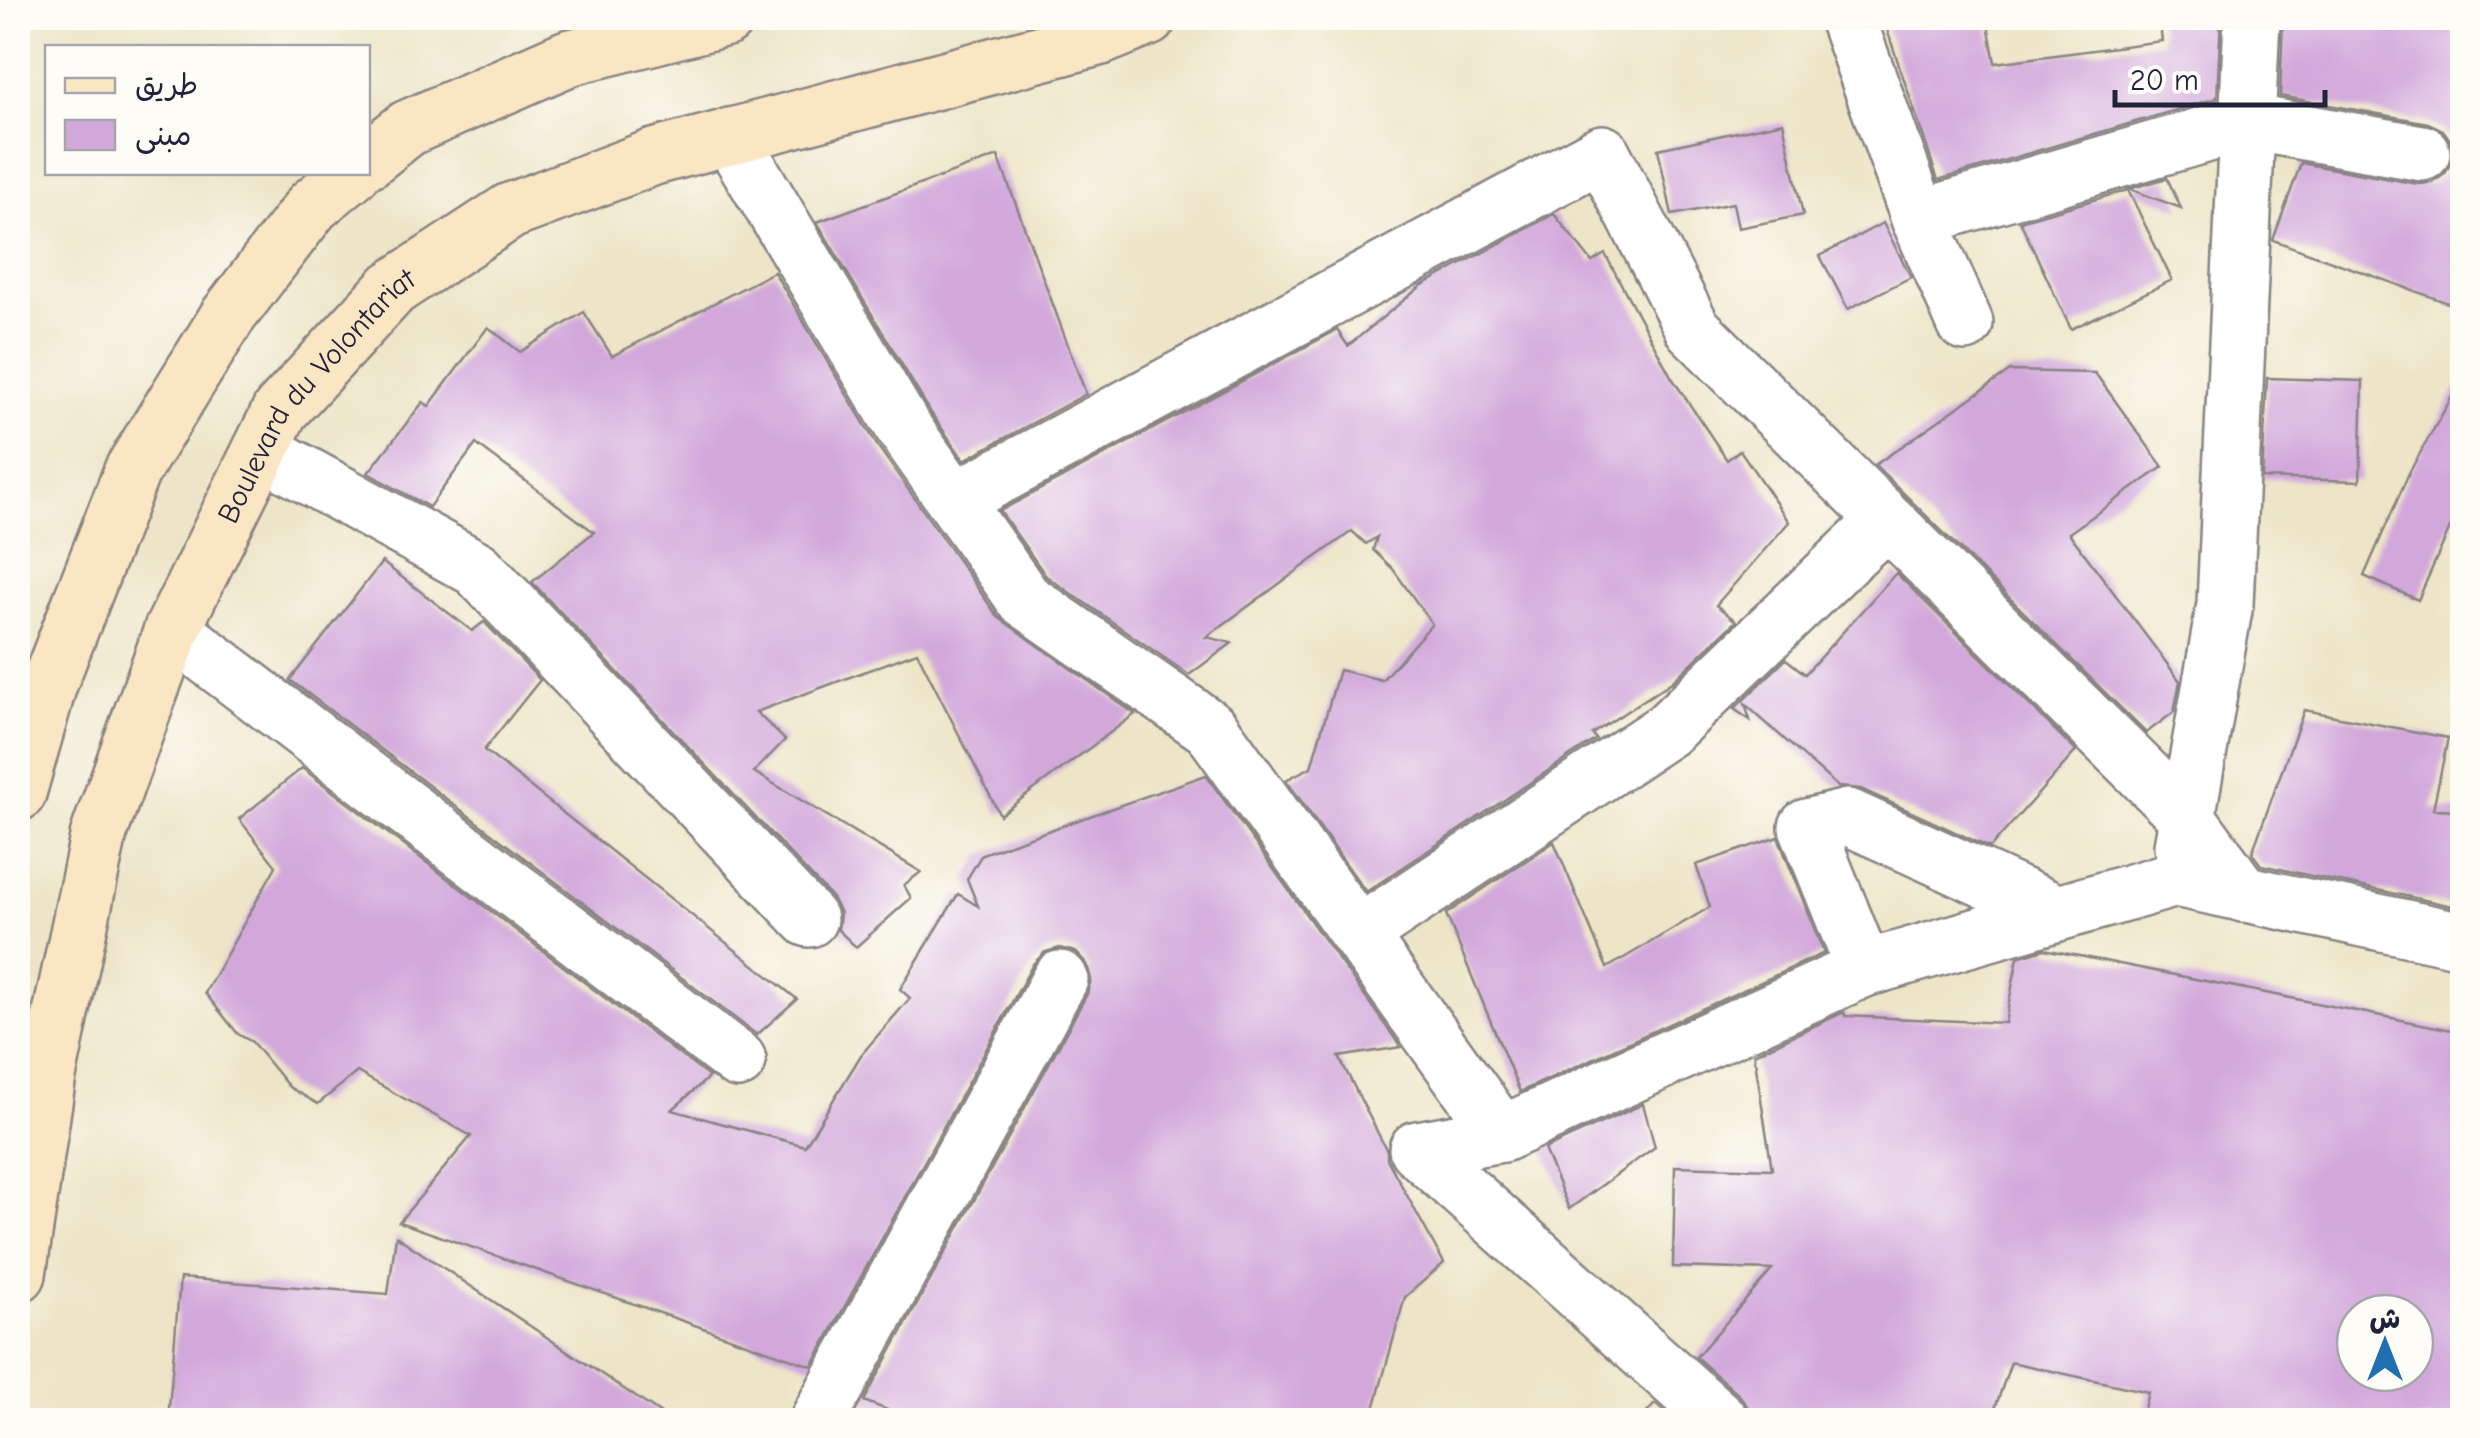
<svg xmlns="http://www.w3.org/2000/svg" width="2480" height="1438" font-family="'Comic Neue','Playpen Sans Arabic',sans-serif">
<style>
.building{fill:#d2a8db;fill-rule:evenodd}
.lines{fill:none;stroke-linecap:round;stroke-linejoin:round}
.street-casing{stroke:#888482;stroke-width:60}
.secondary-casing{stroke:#888482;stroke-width:60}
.street{stroke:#fff;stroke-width:55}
.secondary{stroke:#fbe6c4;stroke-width:55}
.labels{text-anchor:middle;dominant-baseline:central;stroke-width:9;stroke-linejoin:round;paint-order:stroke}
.street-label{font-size:30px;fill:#22223b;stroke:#fdfcf7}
</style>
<rect width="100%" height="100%" fill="#fdfcf7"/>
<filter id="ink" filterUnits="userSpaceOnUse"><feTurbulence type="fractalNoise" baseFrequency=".01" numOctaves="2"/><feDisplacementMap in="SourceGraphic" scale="20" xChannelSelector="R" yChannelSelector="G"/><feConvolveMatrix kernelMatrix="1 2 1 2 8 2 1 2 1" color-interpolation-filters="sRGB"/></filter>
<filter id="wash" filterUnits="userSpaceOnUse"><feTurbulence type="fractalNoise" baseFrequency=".0048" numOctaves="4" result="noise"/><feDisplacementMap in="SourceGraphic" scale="40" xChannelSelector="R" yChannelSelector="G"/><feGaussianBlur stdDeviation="2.25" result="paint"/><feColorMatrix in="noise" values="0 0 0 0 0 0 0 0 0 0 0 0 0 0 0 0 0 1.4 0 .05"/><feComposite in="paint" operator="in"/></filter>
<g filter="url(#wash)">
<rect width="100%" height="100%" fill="#eee5c8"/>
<g id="blocks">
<g class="building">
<path d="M1883 18H1987L1995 63 2162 41 2159 18H2221L2217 98 1938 180Z"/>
<path d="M2283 18H2421L2462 32V308L2273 240 2301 163 2418 184 2432 183 2445 174 2453 158 2452 143 2443 130 2428 123 2280 96Z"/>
<path d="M1783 122 1803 215 1738 228 1733 203 1672 215 1658 149Z"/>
<path d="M998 156 1086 394 964 460 929 410 817 222Z"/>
<path d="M2167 178 2181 208 2129 189Z"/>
<path d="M2128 190 2172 280 2071 329 2020 221Z"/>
<path d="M1554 214 1592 262 1605 254 1672 378 1727 460 1740 450 1789 522 1716 605 1736 621 1673 681 1592 734 1596 739 1366 892 1286 780 1311 767 1339 670 1382 680 1432 624 1393 569 1373 550 1377 537 1366 544 1352 531 1206 637 1232 643 1189 675 1046 576 1000 511 1337 330 1348 346 1421 286Z"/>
<path d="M1883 223 1911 277 1848 309 1820 256Z"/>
<path d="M774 272 877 445 998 617 1135 714 1000 815 917 652 756 712 785 740 754 772 921 872 904 885 911 898 856 947 838 930 840 913 832 898 532 582 594 532 476 444 429 507 368 473 423 402 429 406 488 327 520 352 584 312 612 356Z"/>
<path d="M2010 371 2095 373 2163 467 2069 533 2180 681 2174 712 2146 733 1875 465Z"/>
<path d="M2267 378 2363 381 2360 481 2262 478Z"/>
<path d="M2462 379V501L2418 600 2364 576 2409 473Z"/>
<path d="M382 562 472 631 484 622 540 680 484 750 797 999 757 1035 290 680Z"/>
<path d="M1896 573 2076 751 1990 848 1861 789 1838 787 1745 704 1750 720 1734 709 1786 659 1805 674Z"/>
<path d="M2304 710 2448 738 2433 809 2462 810V908L2261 865 2252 853Z"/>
<path d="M302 768 709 1077 672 1110 805 1146 861 1055 910 998 900 989 958 894 978 906 967 879 982 854 1206 775 1401 1047 1339 1057 1387 1151V1159L1444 1263 1405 1297 1371 1420H913L864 1401 1087 994 1091 979 1087 964 1076 952 1060 948 1045 952 1033 964 812 1366 399 1222 471 1136 357 1072 318 1104 289 1087 252 1042 238 1034 205 993 276 866 239 819Z"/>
<path d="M1778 837 1824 953 1520 1092 1446 914 1554 842 1607 968 1710 907 1696 865Z"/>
<path d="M2044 949 2462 1032V1420H2172L2143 1413 2148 1392 2011 1362 1991 1420H1750L1749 1409 1741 1397 1696 1357 1772 1270 1673 1267 1675 1166 1772 1169 1754 1054 1844 1012 1845 1016 2005 1023 2018 957ZM2355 1313H2415V1373H2355Z"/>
<path d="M1643 1104 1655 1147 1569 1209 1544 1149Z"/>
<path d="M396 1236 670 1420H168L180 1278 388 1294Z"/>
<path d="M1655 1404 1674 1420H1640Z"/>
</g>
</g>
</g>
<g filter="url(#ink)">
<use href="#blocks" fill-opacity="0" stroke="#888482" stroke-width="2.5"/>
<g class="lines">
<g class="street-casing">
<g id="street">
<path d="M1847 18 1919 218 1965 323"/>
<path d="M730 136 903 427 1024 599 1211 729 1502 1134"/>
<path d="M1919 218 2248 122 2422 153"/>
<path d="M261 450 477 569 809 919"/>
<path d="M955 500 1602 153 1693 329 2187 817 2243 894"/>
<path d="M172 630 738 1060"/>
<path d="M2182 846 2225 604 2252 18"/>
<path d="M2058 913 1848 817 1807 827 1864 969 2176 879 2462 940"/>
<path d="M1359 934 1668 729 1886 520"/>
<path d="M818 1420 1060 979"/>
<path d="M1720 1420 1417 1149 1502 1134 1864 969"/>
</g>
</g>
<g class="secondary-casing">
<g id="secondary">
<path d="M368 160 408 128 568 58 726 18"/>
<path d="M18 793 49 684 132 471 228 316 312 206 353 172"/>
<path id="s1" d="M18 1274 48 1076 99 833 172 630 280 411 393 288 510 211 654 157 1101 37 1148 18"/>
</g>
</g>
<use href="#street" class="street"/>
<use href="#secondary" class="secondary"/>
</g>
</g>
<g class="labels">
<g class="street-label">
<text stroke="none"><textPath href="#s1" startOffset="942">Boulevard du Volontariat</textPath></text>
</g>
</g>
<rect width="2480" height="1438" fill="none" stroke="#fdfcf7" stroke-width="60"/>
<rect x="45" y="45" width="325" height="130" fill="#fdfcf7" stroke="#a5a5ac" stroke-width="2.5"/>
<rect x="65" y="78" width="50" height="15" fill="#fbe6c4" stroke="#a5a5ac" stroke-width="2.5"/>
<text x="135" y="95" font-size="30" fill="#22223b">طريق</text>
<rect x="65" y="120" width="50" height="30" fill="#d2a8db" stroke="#a5a5ac" stroke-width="2.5"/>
<text x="135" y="145" font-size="30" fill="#22223b">مبنى</text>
<g transform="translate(2385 1343)"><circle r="48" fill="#fdfcf7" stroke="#a5a5ac" stroke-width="2.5"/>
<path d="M0-8L18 38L0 25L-18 38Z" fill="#1f6fb2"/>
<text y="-15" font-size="28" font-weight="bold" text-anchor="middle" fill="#22223b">ش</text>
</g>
<path d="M2115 90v15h210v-15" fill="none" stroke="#22223b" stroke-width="5"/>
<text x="2130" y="90" font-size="30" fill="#22223b" stroke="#fdfcf7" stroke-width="8" paint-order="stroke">20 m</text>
</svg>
